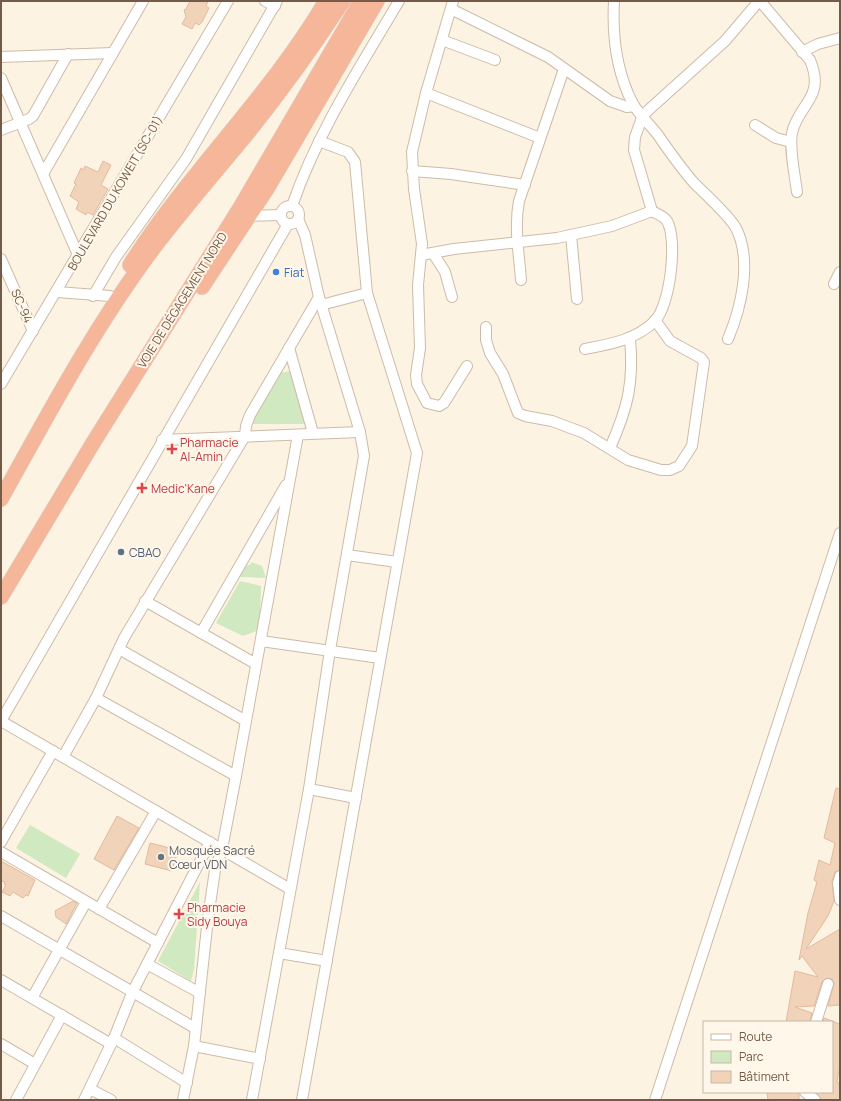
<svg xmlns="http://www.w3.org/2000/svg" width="841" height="1101" font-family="Manrope,sans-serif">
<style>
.green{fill:#d0e9c1}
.building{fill:#f1d3ba;stroke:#e4ba9b}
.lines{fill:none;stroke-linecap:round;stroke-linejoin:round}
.minor-casing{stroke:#cdbba9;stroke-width:12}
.highway-casing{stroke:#dbd4d0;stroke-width:16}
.minor{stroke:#fff;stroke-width:10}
.highway{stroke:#f6b699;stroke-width:15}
.shop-dot{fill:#3f7fe0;stroke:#fff7e9;stroke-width:1.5}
.health-dot{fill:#e0444e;stroke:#fff7e9;stroke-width:1.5}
.service-dot{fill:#5c6f8a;stroke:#fff7e9;stroke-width:1.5}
.worship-dot{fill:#6b7280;stroke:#fff7e9;stroke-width:1.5}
.labels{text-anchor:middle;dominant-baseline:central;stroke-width:4;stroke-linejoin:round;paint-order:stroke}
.street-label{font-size:12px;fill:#745a49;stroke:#fff7e9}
.shop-label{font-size:12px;fill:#366cbe;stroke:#fff7e9;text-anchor:start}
.health-label{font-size:12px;fill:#be3a42;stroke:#fff7e9;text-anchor:start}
.service-label{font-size:12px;fill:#4e5e75;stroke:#fff7e9;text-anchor:start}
.worship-label{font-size:12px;fill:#5b616d;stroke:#fff7e9;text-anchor:start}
</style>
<rect width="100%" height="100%" fill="#fcf3e2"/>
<g class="green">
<path d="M291 371 305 424H251L279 373Z"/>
<path d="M251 562 262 566 266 578 240 577 244 567 251 564Z"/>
<path d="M240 581 261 586 260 616 257 631 243 636 216 623Z"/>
<path d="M30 825 80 854 66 878 16 848Z"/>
<path d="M200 882 194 970 191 981 158 961Z"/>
</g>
<g class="building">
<path d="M190 1H208L206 6 209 8 202 22 199 25 195 23 192 29 182 24 186 17 184 10 186 9Z"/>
<path d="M103 161 111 165 101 185 108 189 93 215 87 212 86 215 76 209 79 202 70 196 76 184 74 183 81 168 84 170 85 166 98 172Z"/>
<path d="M836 788 840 789V870L835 872 832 881 834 901 828 916 806 949 840 929V1005L828 1006 834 983 832 979 826 978 822 982 814 1006 795 1007 812 1013 810 1022H786L795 971 818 977 802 956 799 960 808 913 817 882 814 880 819 860 830 865 835 843 824 838Z"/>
<path d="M117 816 139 828 114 870 94 859Z"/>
<path d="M150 843 178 850 172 871 145 864Z"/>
<path d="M1 861 35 880 28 896 26 895 23 898 13 892 10 896 2 892 6 885 4 884 5 882 1 881Z"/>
<path d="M73 901 77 903 66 924 56 917 55 911Z"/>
<path d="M824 1018 840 1024V1066L837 1081 840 1086V1100H821L815 1092H832V1022H823Z"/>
<path d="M767 1092H799V1100H768Z"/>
</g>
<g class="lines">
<g class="minor-casing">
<g id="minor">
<path d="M265 1 275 6"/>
<path d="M453 1 426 93 412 152 414 189 422 244 418 285 420 348 416 375 417 384 427 403 439 406 444 403 467 366"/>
<path d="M614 1C612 37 616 71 633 104 638 113 651 126 658 135 669 151 681 168 694 183 705 194 732 218 737 230 752 263 741 308 728 339"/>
<path d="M760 1 810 60C826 98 798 104 792 133 789 149 795 175 797 192"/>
<path d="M451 9 548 57 610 101 627 107 634 106"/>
<path d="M442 40 495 60"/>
<path d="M802 52 818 44 840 38"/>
<path d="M1 57 113 53"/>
<path d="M1 78 78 255"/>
<path d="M426 93 540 138"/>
<path d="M755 125 776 138 791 142"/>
<path d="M1 130 29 119 33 116 68 54"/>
<path d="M412 171 451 174 525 185"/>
<path d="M43 174 143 1"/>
<path d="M292 206C317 133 360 67 399 1"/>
<circle cx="290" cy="215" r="9"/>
<path d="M250 216 281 215"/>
<path d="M571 235 577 299"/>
<path d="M433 253 445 272 452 297"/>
<path d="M421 255 454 249 557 238 612 226 652 211"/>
<path d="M1 259 33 331"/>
<path d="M521 280C519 253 514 227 519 201L564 69"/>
<path d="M834 284 840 272"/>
<path d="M57 292 110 296"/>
<path d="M93 296 116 257 186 159 277 1"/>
<path d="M321 305 367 293"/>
<path d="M486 327V340L490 353 503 374 518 413 525 416 552 421 584 433 628 460 661 470H670L679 466 692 446 704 362 701 358 670 341 655 320"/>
<path d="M289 348 313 433"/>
<path d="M585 349C611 344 635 340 655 321 670 305 678 240 667 221 664 216 657 214 652 211L634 150 635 137 643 115 725 41 759 1"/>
<path d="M1 384 228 1"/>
<path d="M162 440 360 432"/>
<path d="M610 448C628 407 634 383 630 338"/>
<path d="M347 555 397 562"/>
<path d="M145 601 256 664"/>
<path d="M201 633 286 485"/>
<path d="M261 641 380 658"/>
<path d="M119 649 246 721"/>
<path d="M96 698 236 776"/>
<path d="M1 721 288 224"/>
<path d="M1 721 290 889"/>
<path d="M63 757 96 698 124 638 245 436 246 426 250 415 319 297"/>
<path d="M309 789 356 798"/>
<path d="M1 842 53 751"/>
<path d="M1 852 158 943"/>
<path d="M840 876 838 883 840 900"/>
<path d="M99 909 156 811"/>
<path d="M1 916 195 1028"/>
<path d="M279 953 327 961"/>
<path d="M147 964 200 993"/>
<path d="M1 980 111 1044"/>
<path d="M32 998 86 902"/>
<path d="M816 1022 828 984"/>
<path d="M114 1038 187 1083"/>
<path d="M1 1044 35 1064"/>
<path d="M194 1046 260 1059"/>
<path d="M90 1089 111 1100"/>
<path d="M805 1092 815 1100"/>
<path d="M16 1100 62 1015"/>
<path d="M84 1100 114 1038 132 993 210 842"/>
<path d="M183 1100 194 1046 208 918 215 870 222 849 236 776 298 435"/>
<path d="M252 1100 309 789 330 650 364 456 360 432 319 297 305 235 298 219"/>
<path d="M302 1100 417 453 367 293 355 162 348 152 319 141"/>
<path d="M655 1100 840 533"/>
</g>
</g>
<g class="highway-casing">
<g id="highway">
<path d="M130 265C189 172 270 96 326 1"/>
<path d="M202 287 268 187 377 1"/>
<path d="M1 499C48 414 94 328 152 250 181 212 211 177 241 141 278 96 311 50 343 1"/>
<path d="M1 597 93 443 240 208 361 1"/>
</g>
</g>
<use href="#minor" class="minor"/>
<use href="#highway" class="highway"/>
</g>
<circle class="shop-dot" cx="276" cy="272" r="4"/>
<g class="health-dot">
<path d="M170 443h4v4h4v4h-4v4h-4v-4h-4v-4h4z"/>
<path d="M140 482h4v4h4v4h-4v4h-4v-4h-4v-4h4z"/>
<path d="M177 908h4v4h4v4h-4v4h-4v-4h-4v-4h4z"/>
</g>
<circle class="service-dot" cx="121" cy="552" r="4"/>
<circle class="worship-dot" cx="161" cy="857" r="4"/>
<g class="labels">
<g class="street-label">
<text transform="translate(115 193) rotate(-60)">BOULEVARD DU KOWEIT (SC-01)</text>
<text transform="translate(182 300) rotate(-58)">VOIE DE DÉGAGEMENT NORD</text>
<text transform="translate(22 306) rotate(66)">SC-94</text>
</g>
<g class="shop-label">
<text x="284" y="272">Fiat</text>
</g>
<g class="health-label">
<text x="180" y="442">Pharmacie<tspan x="180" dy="14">Al-Amin</tspan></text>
<text x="151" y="488">Medic'Kane</text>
<text x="187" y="907">Pharmacie<tspan x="187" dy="14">Sidy Bouya</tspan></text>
</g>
<g class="service-label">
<text x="129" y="552">CBAO</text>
</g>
<g class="worship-label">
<text x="169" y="850">Mosquée Sacré<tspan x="169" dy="14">Cœur VDN</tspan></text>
</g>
</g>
<rect width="841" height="1101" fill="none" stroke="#745a49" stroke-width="4"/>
<rect x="703" y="1021" width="130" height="72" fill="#fff7e9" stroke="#c7b8a9"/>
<rect x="711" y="1034" width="20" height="6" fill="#ffffff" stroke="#c7b8a9"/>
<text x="739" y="1041" font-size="12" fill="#745a49">Route</text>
<rect x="711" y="1051" width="20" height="12" fill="#d0e9c1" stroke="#c7b8a9"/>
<text x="739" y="1061" font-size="12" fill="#745a49">Parc</text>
<rect x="711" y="1071" width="20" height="12" fill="#f1d3ba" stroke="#c7b8a9"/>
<text x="739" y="1081" font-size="12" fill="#745a49">Bâtiment</text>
</svg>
